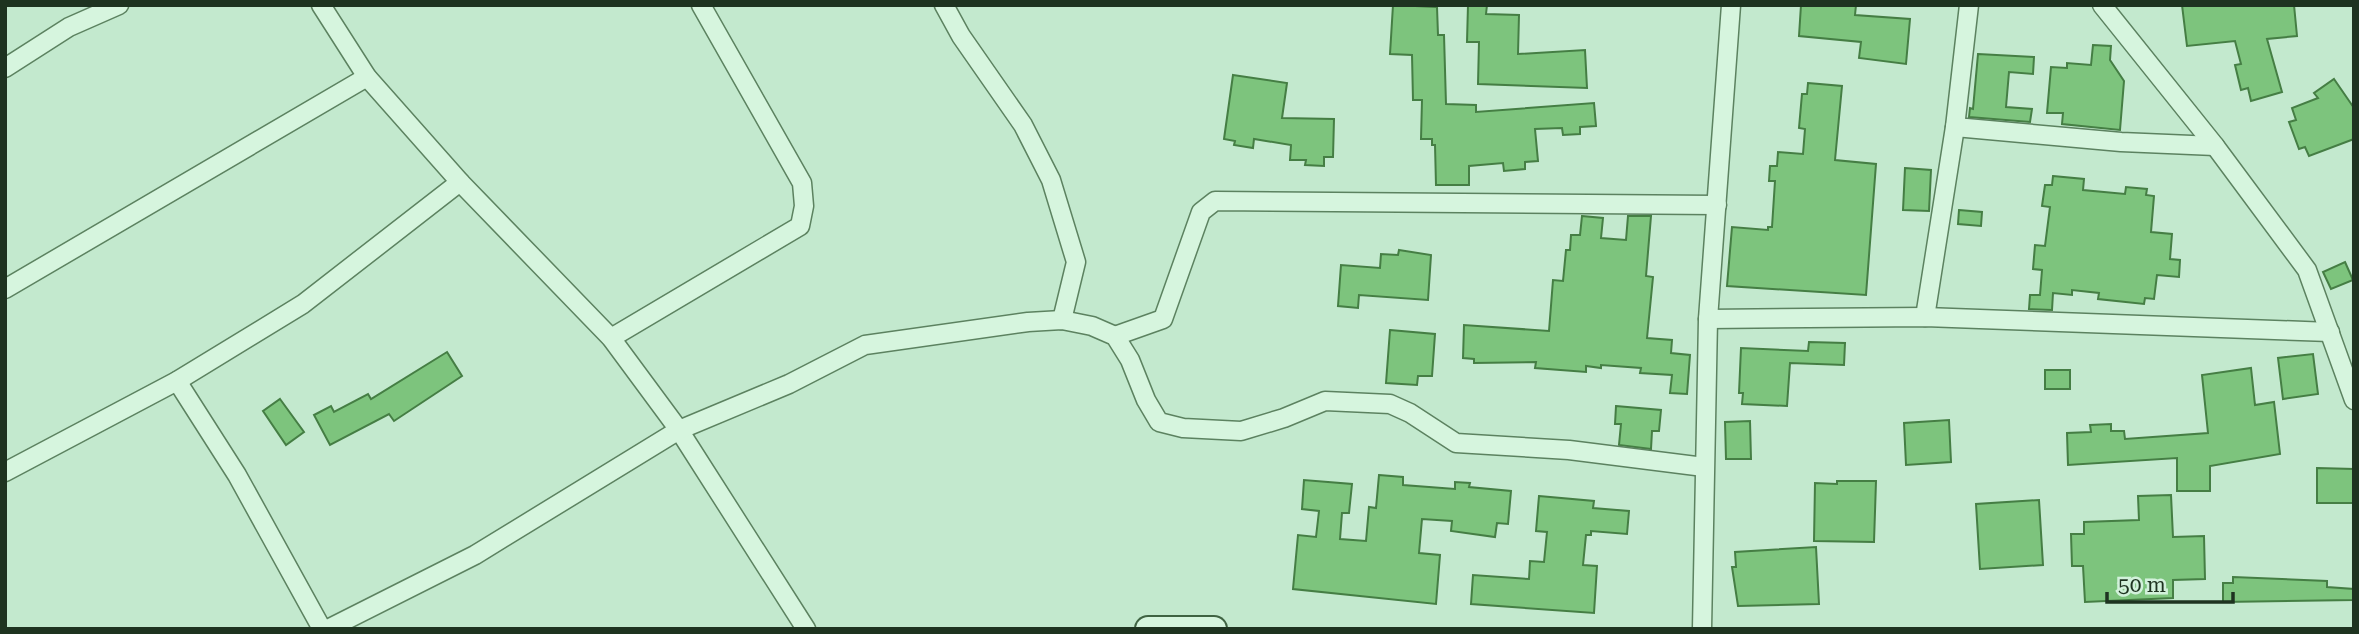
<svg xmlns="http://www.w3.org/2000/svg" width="2359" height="634" font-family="'Roboto Serif',serif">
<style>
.building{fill:#7dc47d;stroke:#457e44;stroke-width:2}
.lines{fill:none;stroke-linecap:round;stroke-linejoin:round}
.minor-casing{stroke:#5c8260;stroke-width:21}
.secondary-casing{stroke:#3f6342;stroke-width:28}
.minor{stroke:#d6f5de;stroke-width:18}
.secondary{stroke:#d6f5de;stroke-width:24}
</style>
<rect width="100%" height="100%" fill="#c3e9ce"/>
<g class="building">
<path d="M1393 5 1437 7 1438 35H1444L1446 104 1476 105V112L1594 103 1596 126 1580 127V134L1563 135 1562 128 1535 129 1538 161 1525 162V169L1504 171 1503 163 1469 166V185H1436L1435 145H1432V139H1421L1422 100H1413L1412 55 1390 54Z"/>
<path d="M1468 5H1487L1486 14 1519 15 1518 54 1585 50 1587 88 1478 84 1479 42H1467Z"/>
<path d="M1801 5H1856L1855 15 1910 19 1906 64 1859 58 1861 42 1799 36Z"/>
<path d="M2182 5H2294L2297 36 2267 39 2282 92 2251 101 2248 88 2241 90 2235 65 2241 64 2235 41 2187 46Z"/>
<path d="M2093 45 2111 46 2110 60 2124 81 2120 130 2062 124 2063 113H2047L2051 67 2067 68V63L2091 65Z"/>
<path d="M1978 54 2034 57 2033 74 2009 72 2006 107 2032 109 2030 122 1969 117 1970 108 1973 109Z"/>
<path d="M1233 75 1287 83 1282 118 1334 119 1333 157H1324V166L1305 165 1306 160H1290L1291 145 1254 139 1253 148 1234 145 1235 141 1224 139Z"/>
<path d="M2334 79 2354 108V139L2309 156 2305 147 2299 149 2289 122 2296 120 2292 108 2318 98 2314 93Z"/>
<path d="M1808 83 1842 86 1835 160 1876 164 1866 295 1727 286 1732 227 1768 230V227H1772L1775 181H1769L1770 166H1777L1778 152 1803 154 1805 129 1799 128 1802 94H1807Z"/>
<path d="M1905 168 1931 170 1929 211 1903 210Z"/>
<path d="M2053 176 2084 179 2083 190 2125 194 2126 187 2147 189 2146 195 2154 196 2151 232 2172 234 2170 259 2180 260 2179 277 2157 275 2154 299 2145 298 2144 304 2098 299 2099 293 2072 290V295L2053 293 2052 310 2029 309 2030 295H2040L2042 270 2033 269 2035 245 2045 246 2050 207 2042 206 2045 185H2052Z"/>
<path d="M1959 210 1982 212 1981 226 1958 224Z"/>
<path d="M1582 216 1603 218 1601 238 1626 240 1628 216H1651L1646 276 1653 277 1647 338 1672 340 1671 353 1690 355 1687 394 1670 393 1672 375 1640 373 1641 368 1601 365V368L1586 366V372L1535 368 1536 362 1474 363V359L1463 358 1464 325 1549 331 1553 280 1563 281 1566 250H1570L1571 235H1580Z"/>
<path d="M1399 250 1431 255 1428 300 1359 295 1358 308 1338 306 1341 265 1380 268 1381 254 1398 255Z"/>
<path d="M2345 262 2353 280 2331 289 2323 272Z"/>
<path d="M1390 330 1435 334 1432 376H1418L1417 385 1386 383Z"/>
<path d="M1809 342 1845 343 1844 365 1790 363 1787 406 1742 404 1743 393H1739L1741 348 1808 351Z"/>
<path d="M447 352 462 376 394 421 389 414 330 445 314 415 331 406 334 412 368 394 371 399Z"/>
<path d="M2313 354 2318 394 2283 399 2278 358Z"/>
<path d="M2251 368 2255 405 2274 402 2280 454 2210 466V491H2177V458L2068 465 2067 433 2091 432 2090 425 2111 424V431H2124L2125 439 2208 433 2202 375Z"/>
<rect x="2045" y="370" width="25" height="19"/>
<path d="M280 399 304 432 286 445 263 411Z"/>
<path d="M1616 406 1661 410 1659 431H1652L1651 449 1619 445 1621 424H1615Z"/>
<path d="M1949 420 1951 462 1906 465 1904 423Z"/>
<path d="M1750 421 1751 459H1726L1725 422Z"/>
<path d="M2317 468 2354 469V503H2317Z"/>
<path d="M1379 475 1403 477V485L1455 489V482L1470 483 1469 487 1511 491 1508 524 1497 523 1495 537 1451 531 1452 521 1422 519 1419 553 1440 555 1436 604 1293 589 1298 535 1316 537 1319 511 1302 509 1304 480 1352 484 1349 513H1342L1340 539 1366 541 1369 507 1376 508Z"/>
<path d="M1837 481H1876L1874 542 1814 541 1815 483 1837 484Z"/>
<path d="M2171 495 2173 537 2204 536 2205 579 2173 580V598L2085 602 2083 566H2072L2071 534H2084V522L2139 520 2138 496Z"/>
<path d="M1539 496 1594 501 1593 508 1629 511 1627 534 1591 531V535H1586L1583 565 1597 566 1594 613 1471 604 1473 575 1529 579 1530 561 1544 562 1547 532 1536 531Z"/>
<path d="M2039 500 2043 565 1980 569 1976 504Z"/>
<path d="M1816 547 1819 604 1738 606 1732 567H1736L1735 552Z"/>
<path d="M2233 577 2327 581V587L2354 589V600L2223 602V583H2233Z"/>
</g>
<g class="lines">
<g class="minor-casing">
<g id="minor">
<path d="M321 5 367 77 460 182 611 338 679 430 806 629"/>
<path d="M944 5 961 36 1023 125 1051 180 1076 262 1062 320"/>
<path d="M2102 5 2215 146 2307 270 2354 400"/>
<path d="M5 68 69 27 119 5"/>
<path d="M1955 127 2121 142 2215 146"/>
<path d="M5 289 367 77"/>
<path d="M1925 317 1955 127 1969 5"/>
<path d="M1708 319 1925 317 2330 332"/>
<path d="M1115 336 1163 319 1201 212 1215 201 1717 205"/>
<path d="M611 338 800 226 804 206 802 183 701 5"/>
<path d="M177 381 237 475 322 629"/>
<path d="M5 472 177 381 303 304 460 182"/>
<path d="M328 629 475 555 679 430 789 384 865 345 1028 322 1062 320 1092 326 1115 336 1130 360 1146 400 1159 422 1183 428 1241 431 1284 418 1325 401 1390 404 1410 413 1456 443 1569 450 1704 467"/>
<path d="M1702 629 1708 319 1731 5"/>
</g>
</g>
<g class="secondary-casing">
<path id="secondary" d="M1148 629H1214"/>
</g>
<use href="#minor" class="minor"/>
<use href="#secondary" class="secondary"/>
</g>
<rect width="2359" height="634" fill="none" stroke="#1e3320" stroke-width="14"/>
<path d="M2107 592v10h126v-10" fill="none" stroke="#1e3320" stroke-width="3.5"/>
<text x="2118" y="592" font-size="21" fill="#1e3320" stroke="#d2f1db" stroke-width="5" paint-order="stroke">50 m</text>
</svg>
